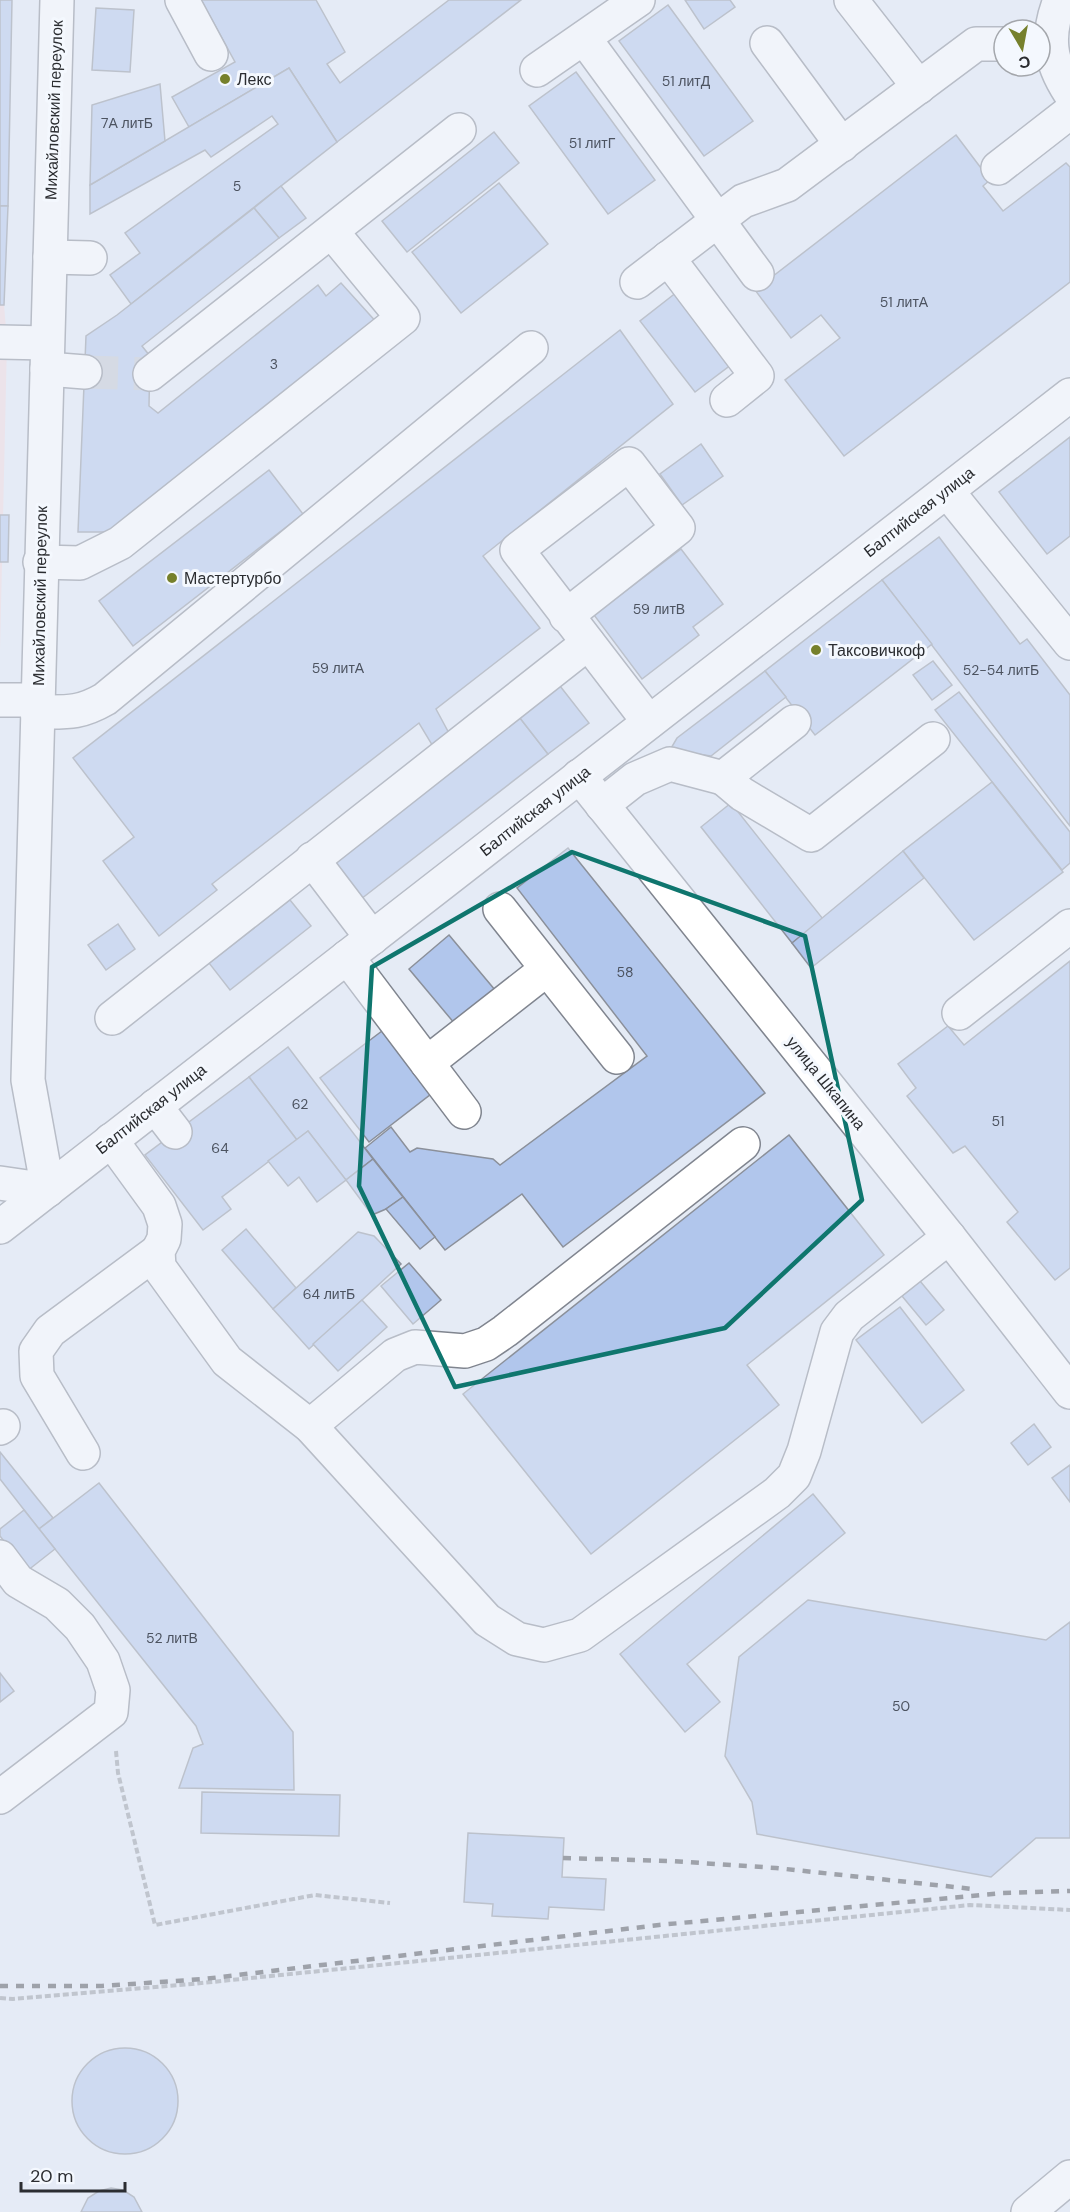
<svg xmlns="http://www.w3.org/2000/svg" width="1070" height="2212" font-family="'DM Sans',sans-serif">
<style>
.industrial{fill:#f4d9dc}
.building{fill:#b1c6ec;stroke:#8b909a;stroke-width:1.5}
.lines{fill:none;stroke-linecap:round;stroke-linejoin:round}
.minor-tunnel{stroke:#c0c5ce;stroke-width:33;stroke-dasharray:33 16;stroke-linecap:butt}
.minor-casing{stroke:#80858f;stroke-width:36}
.path{stroke:#92979e;stroke-width:4;stroke-dasharray:6 3;stroke-linecap:butt}
.minor{stroke:#fff;stroke-width:33}
.rail{stroke:#47494e;stroke-width:4.5;stroke-dasharray:8 8;stroke-linecap:butt}
.marked{fill:none;stroke:#0f766e;stroke-width:4.5;stroke-linejoin:round}
.poi-dot{fill:#76802c;stroke:#f4f8fe;stroke-width:2}
.labels{text-anchor:middle;dominant-baseline:central;stroke-width:6;stroke-linejoin:round;paint-order:stroke}
.number-label{font-size:14px;fill:#4c5360}
.poi-label{font-size:16px;fill:#2b2d31;stroke:#f4f8fe;text-anchor:start}
.street-label{font-size:16px;fill:#2b2d31;stroke:#f4f8fe}
</style>
<rect width="100%" height="100%" fill="#e5ebf5"/>
<path class="industrial" d="M0 0H12L4 305 7 341 0 651Z"/>
<g class="building">
<path d="M0 0H12L8 206H0Z"/>
<path d="M201 0H316L345 52 327 64 340 83 449 0H521L337 142 289 68 189 127 172 97 235 62Z"/>
<path d="M685 0H730L735 7 704 29Z"/>
<path d="M668 5 753 121 704 156 619 41Z"/>
<path d="M96 8 134 10 130 72 92 70Z"/>
<path d="M289 68 337 142 131 304 110 275 140 253 125 233 278 124 272 116 211 157 205 150 90 214V185Z"/>
<path d="M576 72 655 180 608 214 529 106Z"/>
<path d="M160 84 165 141 90 185 92 105Z"/>
<path d="M494 132 519 163 407 252 382 221Z"/>
<path d="M956 135 990 180 983 186 1003 211 1066 163 1070 167V282L844 456 785 380 840 338 821 315 791 338 755 290Z"/>
<path d="M499 183 548 244 461 313 412 252Z"/>
<path d="M281 186 306 218 279 238 254 208Z"/>
<path d="M0 206H8L4 305H0Z"/>
<path d="M254 208 279 238 142 346 150 356 149 406 158 413 318 285 326 296 341 283 378 324 116 532H78L86 336 117 315Z"/>
<path d="M677 292 732 364 695 392 640 321Z"/>
<path d="M620 330 673 404 483 556 540 628 436 709 464 761 520 718 548 754 361 899 333 862 449 773 419 723 212 884 217 890 159 936 103 861 134 837 73 758Z"/>
<path d="M1070 437V536L1047 554 999 492Z"/>
<path d="M701 444 723 476 682 505 660 474Z"/>
<path d="M269 470 303 514 133 646 99 601Z"/>
<path d="M0 515H9L8 562H0Z"/>
<path d="M939 537 1020 644 1027 639 1070 695V826L882 580Z"/>
<path d="M681 549 723 604 693 627 699 635 642 679 594 615Z"/>
<path d="M882 580 932 644 815 735 765 671Z"/>
<path d="M933 661 952 685 932 700 913 675Z"/>
<path d="M765 671 786 697 711 756 670 750 677 738Z"/>
<path d="M560 686 589 723 548 754 520 718Z"/>
<path d="M959 692 1070 832V863L1062 870 935 710Z"/>
<path d="M992 782 1063 872 974 940 903 851Z"/>
<path d="M731 803 823 919 792 943 701 827Z"/>
<path d="M568 848 765 1093 563 1247 522 1194 445 1250 365 1148 391 1127 410 1152 417 1148 493 1159 500 1165 647 1056 517 888Z"/>
<path d="M903 851 924 878 811 968 792 943Z"/>
<path d="M290 900 311 926 230 990 209 963Z"/>
<path d="M118 924 135 949 106 970 88 945Z"/>
<path d="M449 935 495 990 455 1024 409 969Z"/>
<path d="M1070 961V1268L1055 1280 1007 1222 1018 1212 965 1146 953 1153 907 1096 916 1088 898 1064 948 1026 964 1045Z"/>
<path d="M382 1031 431 1094 369 1142 320 1078Z"/>
<path d="M288 1047 373 1159 346 1180 308 1131 297 1140 249 1077Z"/>
<path d="M249 1077 297 1140 222 1197 231 1209 203 1230 145 1155Z"/>
<path d="M308 1131 346 1180 317 1202 299 1177 288 1186 268 1161Z"/>
<path d="M789 1135 884 1255 747 1365 779 1405 591 1554 463 1394Z"/>
<path d="M373 1159 403 1197 386 1209 372 1215 346 1180Z"/>
<path d="M403 1197 435 1237 420 1249 386 1209Z"/>
<path d="M246 1229 296 1288 273 1309 222 1250Z"/>
<path d="M358 1232 374 1236 401 1264 309 1349 273 1309Z"/>
<path d="M409 1263 441 1300 413 1324 381 1286Z"/>
<path d="M920 1281 944 1310 926 1325 902 1296Z"/>
<path d="M362 1300 387 1327 338 1371 313 1344Z"/>
<path d="M900 1307 964 1390 922 1423 856 1340Z"/>
<path d="M1034 1424 1051 1447 1028 1465 1011 1443Z"/>
<path d="M0 1452 53 1518 39 1529 0 1479Z"/>
<path d="M1070 1465V1502L1052 1478Z"/>
<path d="M99 1483 293 1732 294 1790 179 1788 193 1748 203 1744 196 1726 39 1529Z"/>
<path d="M813 1494 845 1533 687 1664 720 1702 685 1732 620 1654Z"/>
<path d="M24 1510 55 1549 27 1571 0 1536V1529Z"/>
<path d="M808 1600 1046 1640 1070 1622V1838H1036L991 1877 757 1834 752 1802 725 1756 739 1657Z"/>
<path d="M0 1673 14 1691 0 1702Z"/>
<path d="M202 1792 340 1795 339 1836 201 1833Z"/>
<path d="M468 1833 564 1838 562 1877 606 1879 604 1910 549 1907 548 1919 492 1916 493 1904 464 1902Z"/>
<circle cx="125" cy="2101" r="53"/>
<path d="M111 2188 123 2190 134 2197 142 2212H81L88 2198 99 2191Z"/>
</g>
<g class="lines">
<path class="minor-tunnel" d="M85 372 150 374"/>
<g class="minor-casing">
<g id="minor">
<path d="M182 0 211 54"/>
<path d="M851 0 919 87"/>
<path d="M1060 0C1046 36 1049 61 1070 93"/>
<path d="M584 38 757 274"/>
<path d="M767 43 842 145"/>
<path d="M537 70 638 0"/>
<path d="M998 168 1070 112"/>
<path d="M50 257 90 258"/>
<path d="M668 258 757 376 727 400"/>
<path d="M637 282 743 201 787 185 976 44H1004"/>
<path d="M0 342 47 343"/>
<path d="M47 369 85 372"/>
<path d="M150 374 459 130"/>
<path d="M947 491 1070 643"/>
<path d="M40 562 80 563 120 543 403 318 332 232"/>
<path d="M566 616 678 528 629 464 517 550 649 722"/>
<path d="M0 700H38"/>
<path d="M37 712C67 712 79 714 105 699L531 348"/>
<path d="M579 776 949 1237 1070 1392"/>
<path d="M723 778 742 794 811 835 933 739"/>
<path d="M602 805 635 779 670 764 723 778 794 722"/>
<path d="M312 859 372 938"/>
<path d="M500 909 617 1057"/>
<path d="M347 957 464 1112"/>
<path d="M959 1013 1070 926"/>
<path d="M112 1018 588 643"/>
<path d="M427 1063 547 969"/>
<path d="M155 1106 175 1132"/>
<path d="M111 1140 159 1206 165 1224 164 1239 158 1251 159 1267 227 1361 310 1426 487 1620 517 1639 544 1645 580 1635 777 1493 794 1476 804 1451 837 1332 849 1316 949 1237"/>
<path d="M0 1183 48 1190 28 1080 57 0"/>
<path d="M0 1227 1070 395"/>
<path d="M310 1426 395 1355 415 1347 465 1351 486 1344 505 1331 743 1144"/>
<path d="M0 1428 3 1426"/>
<path d="M83 1453 37 1376 36 1351 50 1331 158 1251"/>
<path d="M0 1557 18 1581 57 1604 80 1627 103 1661 113 1690 111 1712 0 1797"/>
<path d="M1028 2212 1070 2177"/>
</g>
</g>
<g class="path">
<path d="M116 1751 118 1773 155 1925 315 1895 390 1903"/>
<path d="M0 1998 13 1999 192 1984 970 1905 1070 1910"/>
</g>
<use href="#minor" class="minor"/>
<g class="rail">
<path d="M563 1858 671 1861 776 1868 973 1889"/>
<path d="M0 1986H102L204 1979 659 1925 1003 1893 1070 1891"/>
</g>
</g>
<path d="M0 0H1070V2212H0ZM572 852 805 936 862 1200 725 1328 455 1387 359 1186 372 967Z" fill="#e5ebf5" fill-opacity=".55" fill-rule="evenodd"/>
<path class="marked" d="M572 852 805 936 862 1200 725 1328 455 1387 359 1186 372 967Z"/>
<g class="poi-dot">
<circle cx="225" cy="79" r="6"/>
<circle cx="172" cy="578" r="6"/>
<circle cx="816" cy="650" r="6"/>
</g>
<g class="labels">
<g class="number-label">
<text x="686" y="81">51 литД</text>
<text x="127" y="123">7А литБ</text>
<text x="592" y="143">51 литГ</text>
<text x="237" y="186">5</text>
<text x="904" y="302">51 литА</text>
<text x="274" y="364">3</text>
<text x="659" y="609">59 литВ</text>
<text x="338" y="668">59 литА</text>
<text x="1001" y="670">52-54 литБ</text>
<text x="625" y="972">58</text>
<text x="300" y="1104">62</text>
<text x="998" y="1121">51</text>
<text x="220" y="1148">64</text>
<text x="329" y="1294">64 литБ</text>
<text x="172" y="1638">52 литВ</text>
<text x="901" y="1706">50</text>
</g>
<g class="poi-label">
<text x="237" y="79">Лекс</text>
<text x="184" y="578">Мастертурбо</text>
<text x="828" y="650">Таксовичкоф</text>
</g>
<g class="street-label">
<text transform="translate(54 110) rotate(-88)">Михайловский переулок</text>
<text transform="translate(919 512) rotate(-38)">Балтийская улица</text>
<text transform="translate(40 596) rotate(-89)">Михайловский переулок</text>
<text transform="translate(535 811) rotate(-38)">Балтийская улица</text>
<text transform="translate(826 1083) rotate(51)">улица Шкапина</text>
<text transform="translate(151 1109) rotate(-38)">Балтийская улица</text>
</g>
</g>
<g transform="translate(1022 48) rotate(170)"><circle r="28" fill="#f4f8fe" stroke="#a4a7ac" stroke-width="1.5"/>
<path d="M0-4.5L10 22L0 15L-10 22Z" fill="#76802c"/>
<text y="-9" font-size="16" font-weight="bold" text-anchor="middle" fill="#2b2d31">С</text>
</g>
<path d="M21 2182v9h104v-9" fill="none" stroke="#2b2d31" stroke-width="3"/>
<text x="30" y="2182" font-size="18" fill="#2b2d31" stroke="#f4f8fe" stroke-width="4.5" paint-order="stroke">20 m</text>
</svg>
